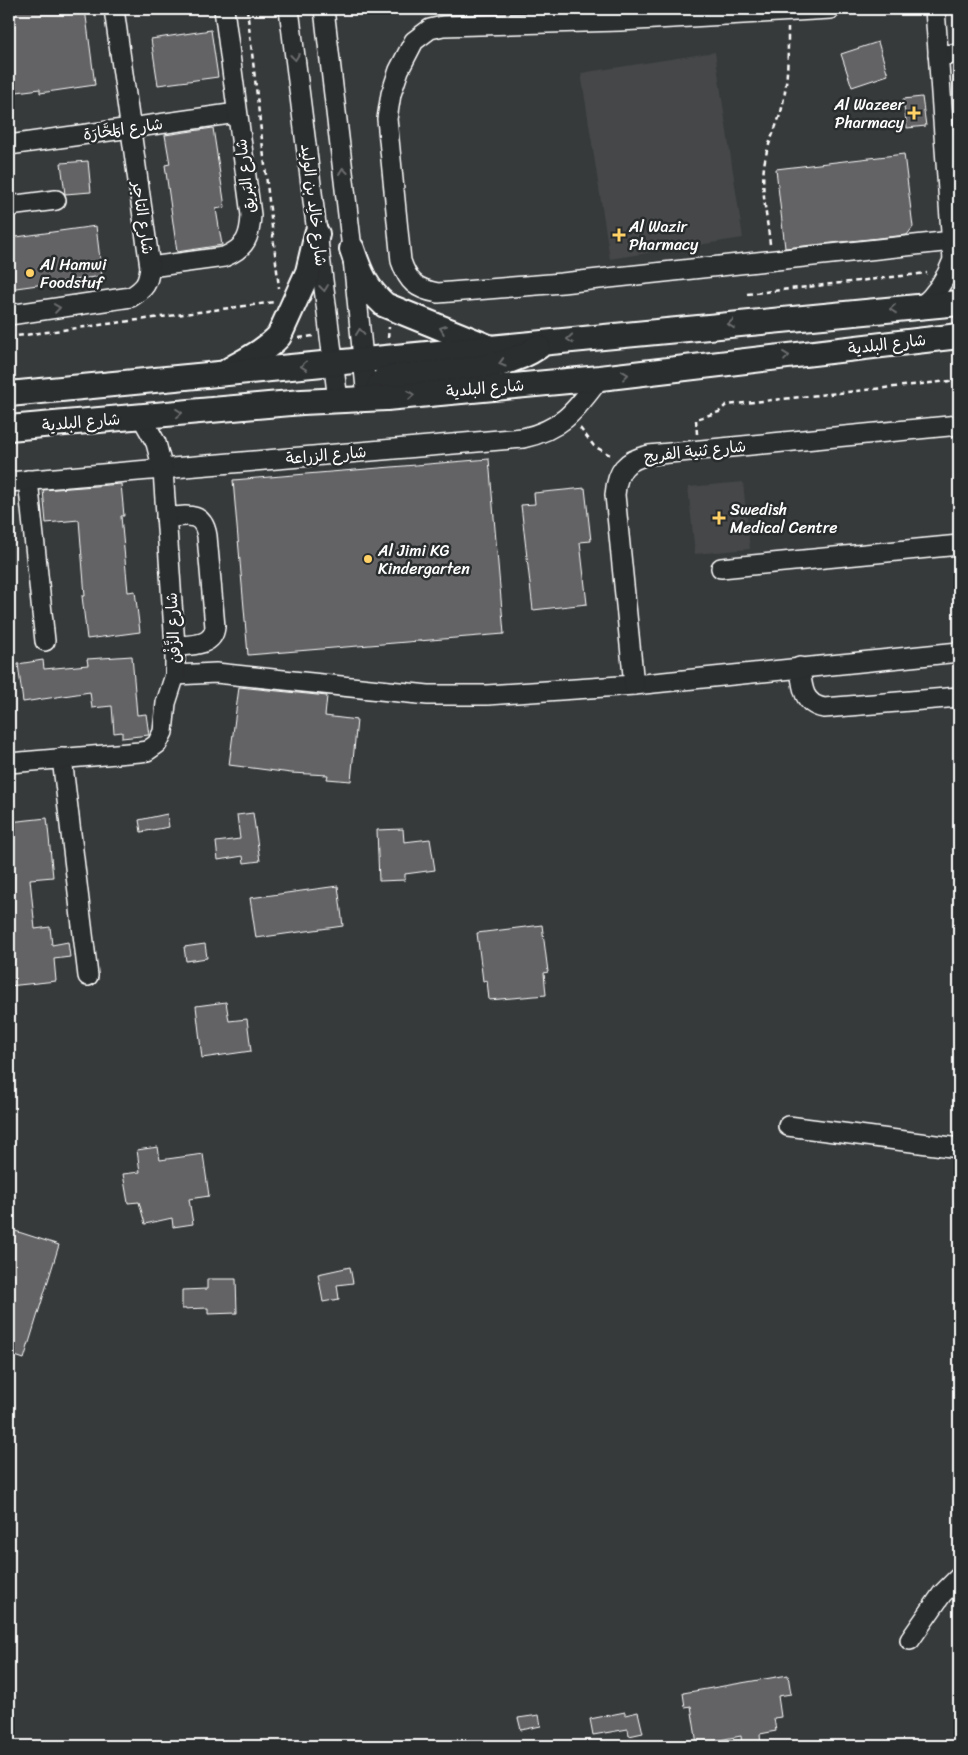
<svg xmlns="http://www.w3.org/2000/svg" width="968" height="1755" font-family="Sriracha,'Playpen Sans Arabic',sans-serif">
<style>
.built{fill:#444748}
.building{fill:#636465;stroke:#fff}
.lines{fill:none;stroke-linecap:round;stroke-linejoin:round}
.minor-casing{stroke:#fff;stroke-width:22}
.major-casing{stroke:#fff;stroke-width:28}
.path{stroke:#fff;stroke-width:2.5;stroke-dasharray:5 4;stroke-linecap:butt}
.minor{stroke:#2a2d2e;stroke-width:19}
.major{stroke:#2a2d2e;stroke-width:24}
.oneway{stroke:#6a6c6d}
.poi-dot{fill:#ffd166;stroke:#2a2d2e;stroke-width:2}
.labels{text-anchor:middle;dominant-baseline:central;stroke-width:5;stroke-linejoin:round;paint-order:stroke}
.poi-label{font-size:16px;fill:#fff;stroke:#2a2d2e;text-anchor:start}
.street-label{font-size:16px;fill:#fff;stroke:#2a2d2e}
</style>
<rect width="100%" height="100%" fill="#373a3b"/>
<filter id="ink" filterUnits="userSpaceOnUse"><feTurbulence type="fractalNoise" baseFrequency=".02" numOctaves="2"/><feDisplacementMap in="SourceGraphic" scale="10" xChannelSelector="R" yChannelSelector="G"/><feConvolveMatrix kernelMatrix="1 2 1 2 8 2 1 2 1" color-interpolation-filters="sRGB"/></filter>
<g filter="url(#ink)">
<g class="built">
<path d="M715 52 743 238 610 259 581 73Z"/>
<path d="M743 482 750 549 695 554 688 487Z"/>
</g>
<g class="building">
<path d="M9 9H85L95 85 40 93V89L9 93Z"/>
<path d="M211 30 218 77 158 85 151 39Z"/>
<path d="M878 42 888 75 852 87 841 54Z"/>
<path d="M922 97 926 126 907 128 903 99Z"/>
<path d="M213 128 225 207 216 209 222 245 177 252 165 165 170 164 165 135Z"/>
<path d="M904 154 913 227 907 235 785 248 776 169Z"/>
<path d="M88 161 91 192 65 194 61 163Z"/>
<path d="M96 226 102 276 9 289V238Z"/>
<path d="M489 459 504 634 248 655 233 480Z"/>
<path d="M121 484 124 516H121L128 592 135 591 140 632 87 639 82 596H85L79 520 46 523 43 490Z"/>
<path d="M585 488 591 541 580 542 587 604 533 610 521 505 535 504 534 493Z"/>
<path d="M132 656 137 715 146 714 149 735 122 738V732L114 733 112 706 92 708 90 692 23 702 18 664 43 660 44 669 88 665 87 659Z"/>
<path d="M239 687 327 696 325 716 357 720 351 781 327 779 328 775 291 773 229 765Z"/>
<path d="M253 813 260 861 244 863 243 856 218 860 216 842 240 839 237 815Z"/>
<path d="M167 814 169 827 141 832 139 820Z"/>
<path d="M47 818 53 877 30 879 35 929 50 927 52 945 68 942 70 957 54 959 56 981 9 986V822Z"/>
<path d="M403 829 404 842 430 839 435 870 405 874V880L379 881 377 830Z"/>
<path d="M338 886 343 926 256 938 250 898Z"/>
<path d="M542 925 548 972 544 973 546 995 489 1000 487 980 483 981 477 933Z"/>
<path d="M205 944 207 958 186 961 184 947Z"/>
<path d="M226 1002 229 1021 247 1019 251 1051 202 1058 196 1006Z"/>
<path d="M158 1147 160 1160 203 1154 209 1196 189 1199 193 1224 173 1227 172 1218 145 1224 139 1202 128 1203 123 1174 140 1172 137 1150Z"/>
<path d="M9 1229 59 1245 24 1359 9 1354Z"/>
<path d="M350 1267 353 1283 337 1285 339 1299 323 1302 318 1274Z"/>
<path d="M207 1279H236L237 1313 208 1314V1308L182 1309V1290L207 1289Z"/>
<path d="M788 1675 791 1694 778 1696 781 1717 774 1718 776 1731 760 1734 761 1746H742L741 1736 697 1744 691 1706 685 1707 683 1693Z"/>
<path d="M625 1712V1715L638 1712 643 1733 629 1736 628 1729 593 1735 590 1719Z"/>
<path d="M539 1715 541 1726 521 1730 518 1718Z"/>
</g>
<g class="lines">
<g class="minor-casing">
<g id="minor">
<path d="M289 9 338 400"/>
<path d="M324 9 352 249 367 398"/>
<path d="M831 9 620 21 443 26 430 29 414 41 399 70 391 94 387 119 401 261C408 282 416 289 438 293L562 283 952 241"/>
<path d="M938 55 959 54"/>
<path d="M9 145 237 113"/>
<path d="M9 206 56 200"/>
<path d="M150 267 224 257C246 248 250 237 251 215L224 9"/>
<path d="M921 307C936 294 946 279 953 260L935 9"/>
<path d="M9 315 131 297C145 288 148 284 150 267L114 9"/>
<path d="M28 480 45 641"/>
<path d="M9 482 523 438C564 429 576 409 600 378"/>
<path d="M166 518C185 516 203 510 207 536L215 627C213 647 190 645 175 646"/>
<path d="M721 568 959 545"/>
<path d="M800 667C802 685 802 704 824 708L959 697"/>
<path d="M175 675 216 673 428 695H487L634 685 959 652"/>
<path d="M634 685 615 495C617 471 625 460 649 455L959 425"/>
<path d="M62 758 88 976"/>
<path d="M9 763 140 752 147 751 157 744 163 732 166 703 175 675V646L163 470 156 443 141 416"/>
<path d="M788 1126 959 1148"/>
<path d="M910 1640 942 1594 959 1577"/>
</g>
</g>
<g class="major-casing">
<g id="major">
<path d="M352 249C360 273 366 288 385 305L486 346"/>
<path d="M229 370C246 360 265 351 279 336L308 272 317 234"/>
<path d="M9 394 959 303"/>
<path d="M386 398C376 392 378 382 388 378 434 371 499 374 538 347"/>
<path d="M9 428 302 402 386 398 600 378 959 336"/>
</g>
</g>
<g class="path">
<path d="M247 9 279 288"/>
<path d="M770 244C767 216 760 187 765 160 768 143 776 128 781 112 788 84 788 57 788 28"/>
<path d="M747 294 927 273"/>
<path d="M9 337 275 302"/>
<path d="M299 338 313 336"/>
<path d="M388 338 389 327"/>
<path d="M580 428 594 446 610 455 613 454"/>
<path d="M697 434 696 419 719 412 726 405 959 380"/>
</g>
<use href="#minor" class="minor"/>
<use href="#major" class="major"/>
</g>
<defs><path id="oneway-chevron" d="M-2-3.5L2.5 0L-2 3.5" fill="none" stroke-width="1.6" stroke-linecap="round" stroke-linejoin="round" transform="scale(1.25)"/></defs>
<g class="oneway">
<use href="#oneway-chevron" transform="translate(295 57) rotate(83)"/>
<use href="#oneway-chevron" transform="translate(343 171) rotate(-97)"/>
<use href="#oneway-chevron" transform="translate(324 288) rotate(83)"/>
<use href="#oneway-chevron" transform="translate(57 308) rotate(-8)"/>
<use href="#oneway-chevron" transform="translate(893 309) rotate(175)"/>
<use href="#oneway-chevron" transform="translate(731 324) rotate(175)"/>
<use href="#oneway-chevron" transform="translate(443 329) rotate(-159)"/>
<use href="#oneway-chevron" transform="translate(360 332) rotate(-96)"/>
<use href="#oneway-chevron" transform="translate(570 339) rotate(175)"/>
<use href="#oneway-chevron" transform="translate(786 356) rotate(-7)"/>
<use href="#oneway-chevron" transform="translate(502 363) rotate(164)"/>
<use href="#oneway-chevron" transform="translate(304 366) rotate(174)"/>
<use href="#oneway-chevron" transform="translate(625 375) rotate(-7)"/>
<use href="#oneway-chevron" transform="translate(411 395) rotate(-5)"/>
<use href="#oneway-chevron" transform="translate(179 413) rotate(-5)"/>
</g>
</g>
<g class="poi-dot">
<path d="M911.5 105.5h5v5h5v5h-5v5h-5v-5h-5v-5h5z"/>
<path d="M616.5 227.5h5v5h5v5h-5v5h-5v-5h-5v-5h5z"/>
<circle cx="30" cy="273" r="5"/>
<path d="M716.5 510.5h5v5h5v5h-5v5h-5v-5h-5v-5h5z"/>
<circle cx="368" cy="559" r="5"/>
</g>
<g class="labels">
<g class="poi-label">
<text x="904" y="104" text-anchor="end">Al Wazeer<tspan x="904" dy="18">Pharmacy</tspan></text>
<text x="629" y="226">Al Wazir<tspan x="629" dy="18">Pharmacy</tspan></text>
<text x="40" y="264">Al Hamwi<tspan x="40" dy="18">Foodstuf</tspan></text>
<text x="730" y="509">Swedish<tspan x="730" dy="18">Medical Centre</tspan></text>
<text x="378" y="550">Al Jimi KG<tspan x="378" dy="18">Kindergarten</tspan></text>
</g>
<g class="street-label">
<text transform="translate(123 129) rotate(-8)">شارع المَحَّارَة</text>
<text transform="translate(245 176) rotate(-97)">شارع البَريق</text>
<text transform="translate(314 205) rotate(83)">شارع خالِد بن الوليد</text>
<text transform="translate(143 218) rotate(82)">شارع التاجر</text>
<text transform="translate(887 344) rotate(-7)">شارع البلدية</text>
<text transform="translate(485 388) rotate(-5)">شارع البلدية</text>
<text transform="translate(81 422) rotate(-5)">شارع البلدية</text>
<text transform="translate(695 451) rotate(-6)">شارع ثنية الفريج</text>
<text transform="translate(326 455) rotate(-5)">شارع الزراعة</text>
<text transform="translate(173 628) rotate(-93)">شارع الزَّفْن</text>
</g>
</g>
<rect width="968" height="1755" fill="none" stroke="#2a2d2e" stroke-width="30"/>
<rect x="15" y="15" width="938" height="1725" fill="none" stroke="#fff" stroke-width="2" filter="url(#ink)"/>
</svg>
